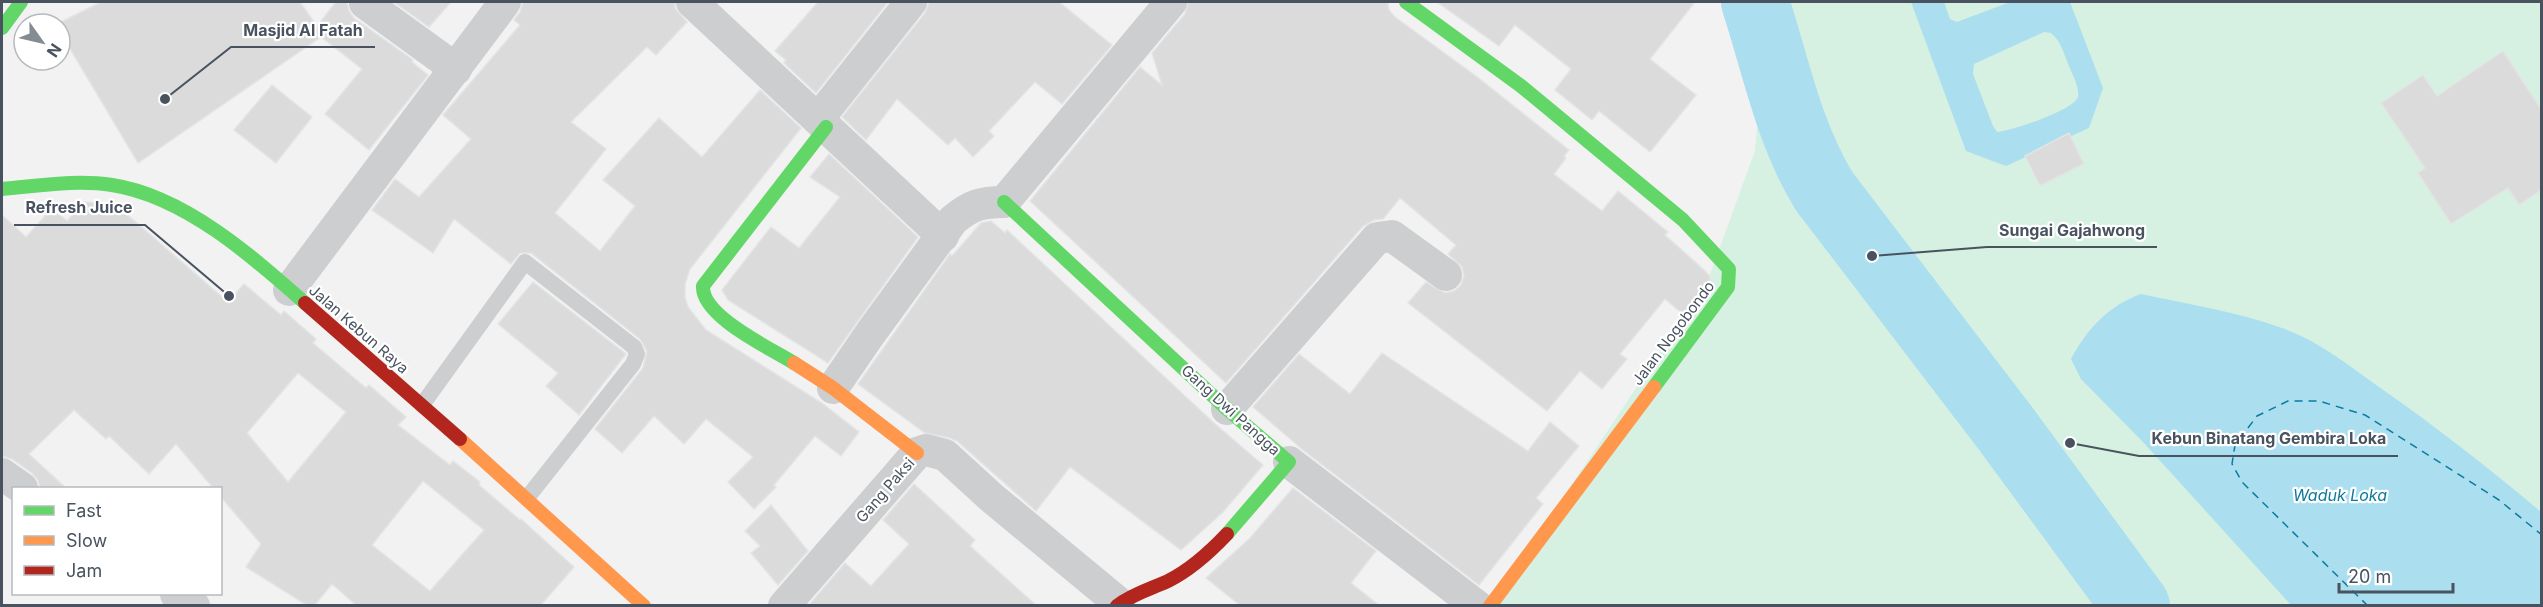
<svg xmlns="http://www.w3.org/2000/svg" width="2543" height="607" font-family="Inter,sans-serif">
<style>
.green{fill:#d6f1e2}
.water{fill:#abdeef;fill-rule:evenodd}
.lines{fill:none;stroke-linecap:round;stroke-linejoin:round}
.river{stroke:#abdeef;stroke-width:68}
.ferry{stroke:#0c7ba0;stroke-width:1.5;stroke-dasharray:8 6;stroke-linecap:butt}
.building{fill:#dbdbdc;stroke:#e3e4e5;stroke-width:1.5;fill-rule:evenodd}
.lane{stroke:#ccced0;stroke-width:16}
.street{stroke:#ccced0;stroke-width:32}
.fast{stroke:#63d668;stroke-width:14}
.slow{stroke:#ff974d;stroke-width:14}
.jam{stroke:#b3261e;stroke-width:14}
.labels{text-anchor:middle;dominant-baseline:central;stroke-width:4.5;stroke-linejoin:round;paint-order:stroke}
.street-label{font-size:15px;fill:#48535f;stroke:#fff}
.water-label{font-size:16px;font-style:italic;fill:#0c7ba0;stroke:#fff}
.leader{fill:none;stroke:#48535f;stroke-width:2}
.callout-dot{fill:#48535f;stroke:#fff;stroke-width:2}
.callout-label{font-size:16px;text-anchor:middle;font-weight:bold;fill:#48535f;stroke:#fff;stroke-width:4.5;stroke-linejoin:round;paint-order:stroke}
</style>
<rect width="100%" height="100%" fill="#f2f2f2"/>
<path class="green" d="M1767 2H2541V605L1491 606 1708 280 1755 151Z"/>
<g class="water">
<path d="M1911 2H1944L1950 19 1957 22 2010 2H2070L2103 88 2089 128 2006 166 1966 151ZM2044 32 2051 33C2061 41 2064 54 2069 66 2072 74 2080 88 2078 97 2074 110 2012 131 1997 132L1993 126 1973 74 1974 64Z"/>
<path d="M2141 294C2188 304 2237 312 2282 328 2319 341 2348 365 2379 387 2435 426 2489 468 2541 512V605H2291L2143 442 2081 379 2071 359C2088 328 2108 306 2141 294Z"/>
</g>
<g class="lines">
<path class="river" d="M1755 2C1776 66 1788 132 1824 191L2006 429 2136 606"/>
<path class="ferry" d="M2368 606 2242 482 2232 464 2235 445 2257 416 2288 401H2319L2365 415 2499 500 2542 535"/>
</g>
<g class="building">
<path d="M101 2H300L317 26 336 2H347L349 11 354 18 413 60 412 62 428 75 369 150 325 114 362 69 321 37 138 163 60 32V24H57Z"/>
<path d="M394 2H451L429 27Z"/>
<path d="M523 2H675V8L687 22 656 55 647 47 571 122 606 149 555 213 600 251 635 206 603 180 659 118 702 157 760 90 801 128 690 269 685 284V297L688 307 706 330 822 403 859 432 841 456 815 436 774 485 776 487 754 509 728 482 753 457 706 419 684 444 654 416 622 453 595 429 643 368 647 351 640 339 531 253H520L511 264 454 219 433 253 372 210 395 179 419 197 471 139 443 115 520 25 514 20 520 12Z"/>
<path d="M818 2H888L816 93 784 63 786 60 775 51Z"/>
<path d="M929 2H1059L1112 45 1062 104 1035 82 989 131 994 136 973 157 955 138 948 145 897 99 866 140 842 117 925 13Z"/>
<path d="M1188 2H1388L1389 10 1395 17 1476 76 1569 150 1564 156 1566 158 1554 174 1602 211 1618 191 1668 232 1665 235 1704 270 1710 276V280L1684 315 1665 299 1620 354 1627 359 1602 389 1580 371 1547 411 1408 303 1426 282 1445 293 1454 291 1460 286 1464 276 1462 267 1448 254 1456 245 1400 198 1383 219 1374 220 1363 226 1226 383 1030 201 1140 67 1162 85 1152 53 1185 14Z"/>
<path d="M1437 2H1695L1650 59 1696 95 1650 152 1599 111 1592 120 1555 90 1571 69 1515 25 1499 46Z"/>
<path d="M2503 51 2541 109V190L2519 205 2508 188 2451 224 2418 173 2425 168 2381 103 2423 75 2437 96Z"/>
<path d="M272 85 312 117 276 163 234 130Z"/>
<path d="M2069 133 2084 164 2040 186 2025 156Z"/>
<path d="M829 154 918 237 828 363 728 300 722 290 771 227 799 248 840 197 810 177Z"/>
<path d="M84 202 115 204 228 302 244 284 281 315 284 311 316 339 313 343 366 388 369 385 406 417 398 425 450 465 453 461 480 482 479 485 520 520 521 519 574 567 540 606H357L332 584 314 606H308L246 567 261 544 220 496V489H214L176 444 149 474 109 436 106 439 74 410 29 454 67 489H40L38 480 32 473 12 459 2 456V215L26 237 52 208 67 221ZM298 373 346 412 288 482 247 433ZM423 481 484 530 430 591 372 545Z"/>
<path d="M991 221 1005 233 1007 230 1214 423 1263 465 1223 512 1181 550 1070 467 1036 511 957 441 950 438 925 433 858 384 950 254 952 256 981 223Z"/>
<path d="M533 282 626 354 579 415 546 386 558 373 498 324Z"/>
<path d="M1382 353 1528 451 1550 422 1579 446 1536 498 1543 504 1479 585 1303 450 1253 407 1299 354 1350 394Z"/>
<path d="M914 484 975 540 970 546 1037 606H808L845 563 871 586 909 544 883 520Z"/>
<path d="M1293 488 1376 551 1351 583 1380 606H1241L1206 578 1250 538Z"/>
<path d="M771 505 808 551 778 585 751 553 760 546 745 531Z"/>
</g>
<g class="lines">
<path class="lane" d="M422 405 525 262 634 347 637 354 633 364 527 498"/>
<g class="street">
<path d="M692 2 943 236"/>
<path d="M365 3 456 69"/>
<path d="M818 119 911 2"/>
<path d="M289 290 505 2"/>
<path d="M833 388 870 334 953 220C971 205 981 202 1004 202L1171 2"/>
<path d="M1227 409 1377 238 1392 236 1446 275"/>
<path d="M1289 462 1477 606"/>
<path d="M2 474 22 488"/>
<path d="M176 594 194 606"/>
<path d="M784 606 917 453 926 450 945 455 992 498 1119 603"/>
</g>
<g class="fast">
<path d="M1406 2 1521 86 1683 220 1729 269 1728 287 1654 387"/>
<path d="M2 28 21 2"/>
<path d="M2 189C38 186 76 179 112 185 184 196 252 256 305 303"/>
<path d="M1004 202 1227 409 1289 462 1227 534"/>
<path d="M794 363C770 348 701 316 703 286L826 127"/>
</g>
<g class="slow">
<path d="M794 363 833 388 917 453"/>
<path d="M460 439 644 606"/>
<path d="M1490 606 1654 387"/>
</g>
<g class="jam">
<path d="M305 303 460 439"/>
<path d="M1117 606C1132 594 1151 589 1168 581 1190 570 1210 552 1227 534"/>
</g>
</g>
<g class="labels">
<g class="street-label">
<text transform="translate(359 329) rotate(41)">Jalan Kebun Raya</text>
<text transform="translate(1673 333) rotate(-53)">Jalan Nogobondo</text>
<text transform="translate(1231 410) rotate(42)">Gang Dwi Pangga</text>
<text transform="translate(885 490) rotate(-49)">Gang Paksi</text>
</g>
<g class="water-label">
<text x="2340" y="495">Waduk Loka</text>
</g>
</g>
<path class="leader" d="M165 99L231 47H375M229 296L145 225H14M1872 256L1987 247H2157M2070 443L2139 456H2398"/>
<g class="callout-dot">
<circle cx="165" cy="99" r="6"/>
<circle cx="229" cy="296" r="6"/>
<circle cx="1872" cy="256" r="6"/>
<circle cx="2070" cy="443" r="6"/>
</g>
<g class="callout-label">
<text x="303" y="36">Masjid Al Fatah</text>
<text x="79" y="213">Refresh Juice</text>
<text x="2072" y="236">Sungai Gajahwong</text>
<text x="2269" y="444">Kebun Binatang Gembira Loka</text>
</g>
<rect width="2543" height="607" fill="none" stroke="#48535f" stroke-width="6"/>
<rect x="12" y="487" width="210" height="108" fill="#ffffff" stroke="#b6babf" stroke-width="1.5"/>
<rect x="24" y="506" width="30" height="9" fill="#63d668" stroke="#b6babf" stroke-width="1.5"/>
<text x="66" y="517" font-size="18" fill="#48535f">Fast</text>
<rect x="24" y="536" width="30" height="9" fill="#ff974d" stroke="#b6babf" stroke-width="1.5"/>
<text x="66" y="547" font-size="18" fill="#48535f">Slow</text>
<rect x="24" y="566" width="30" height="9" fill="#b3261e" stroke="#b6babf" stroke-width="1.5"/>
<text x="66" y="577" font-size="18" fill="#48535f">Jam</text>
<g transform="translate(42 42) rotate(124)"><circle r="28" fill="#ffffff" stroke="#b6babf" stroke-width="1.5"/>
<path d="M0-4.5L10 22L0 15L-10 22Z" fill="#848b92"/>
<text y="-9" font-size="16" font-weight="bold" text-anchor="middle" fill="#48535f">N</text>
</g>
<path d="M2339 583v9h114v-9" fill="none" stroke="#48535f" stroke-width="3"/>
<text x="2348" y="583" font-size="18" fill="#48535f" stroke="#ffffff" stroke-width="4.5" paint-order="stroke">20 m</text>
</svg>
